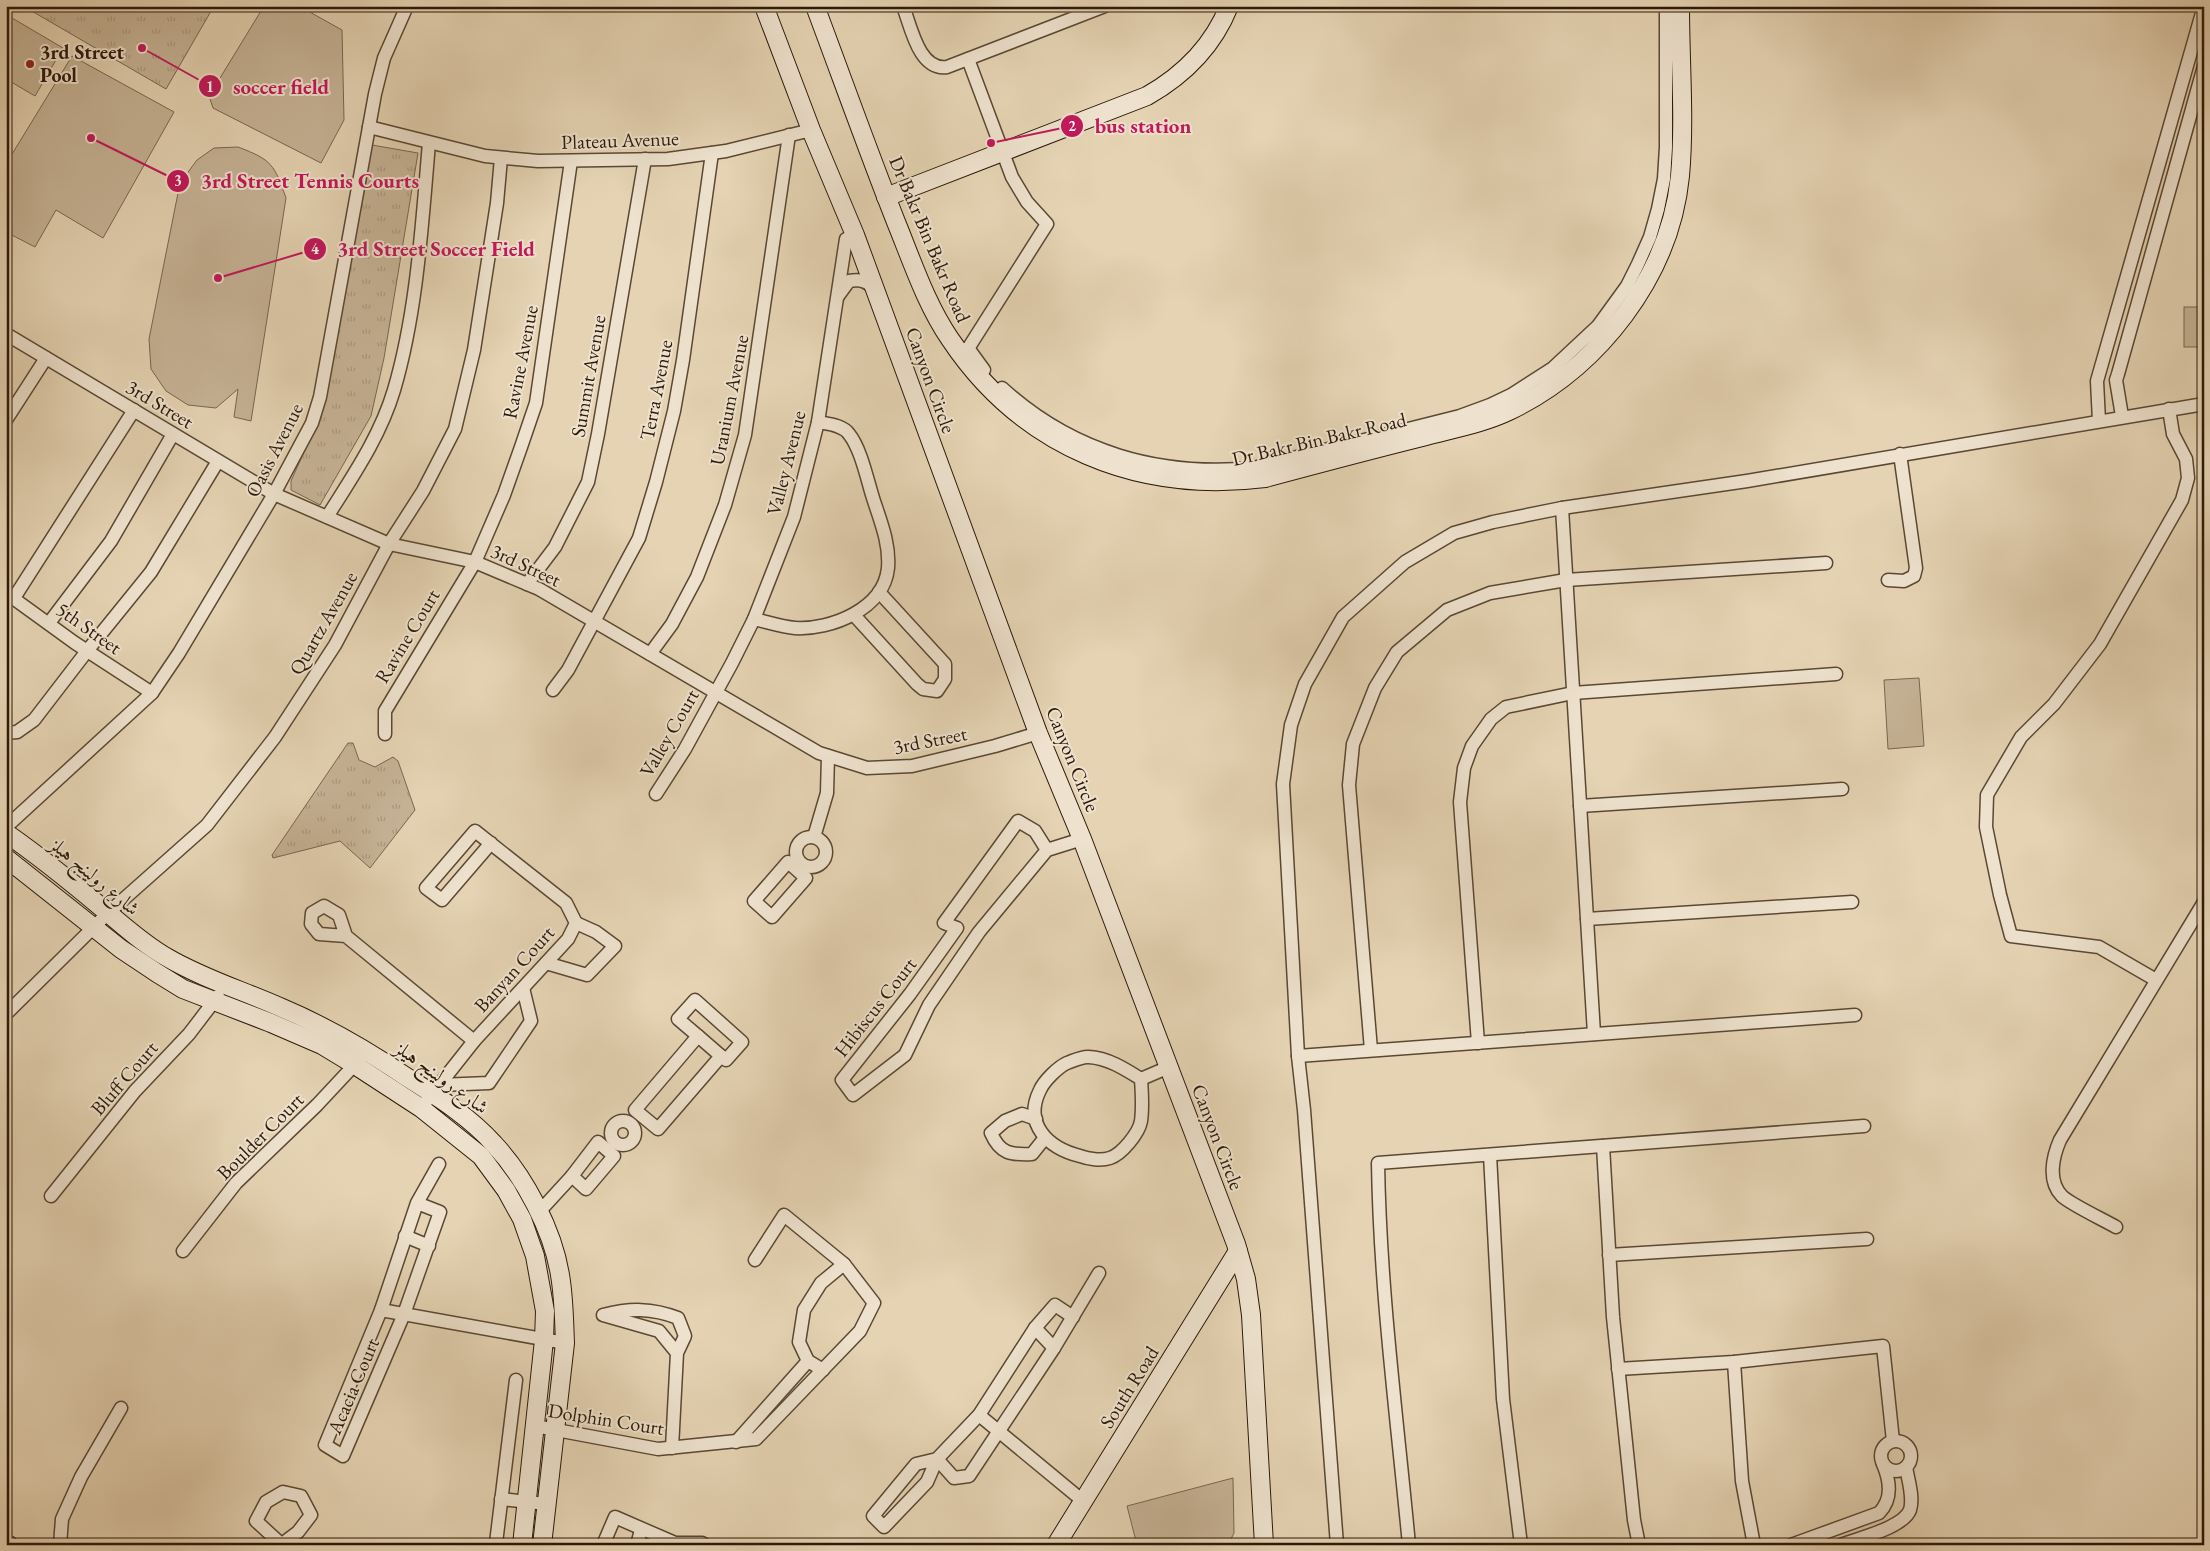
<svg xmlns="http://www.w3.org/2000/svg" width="2210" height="1551" font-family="'EB Garamond',Amiri,serif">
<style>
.park{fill:url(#park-tufts);stroke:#796650}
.garden{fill:#c6b396;stroke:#796650}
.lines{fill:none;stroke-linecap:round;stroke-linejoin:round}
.street-casing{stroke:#5a4834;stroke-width:15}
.secondary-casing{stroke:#2c1909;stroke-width:20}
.street{stroke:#eee2ce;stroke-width:12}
.secondary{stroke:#eee2ce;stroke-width:18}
.poi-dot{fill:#8f2418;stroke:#eee2ce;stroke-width:2}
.labels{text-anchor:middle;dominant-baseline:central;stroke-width:4;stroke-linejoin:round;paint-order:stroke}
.poi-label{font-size:20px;font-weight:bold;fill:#2c1909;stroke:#eee2ce;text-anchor:start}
.street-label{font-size:20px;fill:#2c1909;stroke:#eee2ce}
.leader{fill:none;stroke:#c2185b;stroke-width:2}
.callout-dot{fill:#c2185b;stroke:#eee2ce;stroke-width:2}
.mark-label{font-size:15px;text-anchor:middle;font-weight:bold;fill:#fff}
.callout-label{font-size:21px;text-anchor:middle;font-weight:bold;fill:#c2185b;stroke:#eee2ce;stroke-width:4;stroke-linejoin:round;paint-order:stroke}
</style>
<defs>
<pattern id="park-tufts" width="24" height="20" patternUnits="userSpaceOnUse" patternTransform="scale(1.25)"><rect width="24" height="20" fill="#c6b396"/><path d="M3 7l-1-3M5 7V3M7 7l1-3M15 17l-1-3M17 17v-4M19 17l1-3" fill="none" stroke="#aa9980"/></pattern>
</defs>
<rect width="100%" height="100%" fill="#e5d3b3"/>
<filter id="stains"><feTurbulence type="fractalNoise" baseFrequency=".004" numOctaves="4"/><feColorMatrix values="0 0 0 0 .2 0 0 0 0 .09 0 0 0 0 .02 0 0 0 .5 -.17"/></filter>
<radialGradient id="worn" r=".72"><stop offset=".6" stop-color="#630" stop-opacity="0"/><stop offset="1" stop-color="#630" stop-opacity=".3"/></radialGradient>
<g class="park">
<path d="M23 6H214L166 89Z"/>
<path d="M372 145 418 153 384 358 371 416 320 505 291 490V481L322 412Z"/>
<path d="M348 743H353L359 760 375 767 393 757 398 761 415 810 370 868 340 841 273 858 272 855Z"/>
</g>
<g class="garden">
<path d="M264 6H299L342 30 344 120 321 163 213 108 209 96Z"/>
<path d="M12 18 63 48 35 96 6 79V28Z"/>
<path d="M72 56 174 112 103 238 56 210 35 247 6 232V164Z"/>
<path d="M238 147C272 160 274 164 286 198L251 421 234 417 238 389 216 408 188 405 166 391 151 369 149 339 180 183 197 160 214 148Z"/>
<rect x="2184" y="307" width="20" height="40"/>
<path d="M1919 678 1924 746 1888 749 1884 680Z"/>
<path d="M1233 1478 1234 1533 1228 1545H1137L1127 1506Z"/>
</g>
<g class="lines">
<g class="street-casing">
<g id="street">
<path d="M903 6C911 27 919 71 947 67L1105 6"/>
<path d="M369 127 485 156 538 161 668 159 726 151 811 130"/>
<path d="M838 296 849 281C861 279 867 281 874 289"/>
<path d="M6 334 274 494 389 544 475 562 539 589 819 753 867 768 912 766 995 746 1038 733"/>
<path d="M968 348 984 370"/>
<path d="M964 355 1047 224 1027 202 1012 177 968 59"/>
<path d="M1002 388C1072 452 1159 477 1253 468L1460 416 1490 405 1511 395 1553 368 1598 326 1627 286 1638 264 1650 237 1658 209 1664 179 1666 147V6"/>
<path d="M2122 416 2116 380 2118 374 2204 66"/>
<path d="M6 420 46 358"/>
<path d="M2099 421 2097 381 2204 6"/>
<path d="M1562 508 1594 1034"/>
<path d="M327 517C352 477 380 437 394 390 417 312 422 224 429 143"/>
<path d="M1888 580 1904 581 1914 576 1916 568 1900 454"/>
<path d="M527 584 555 547 588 482 598 434 645 159"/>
<path d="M6 593 75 643 152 693"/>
<path d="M14 598 134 410"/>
<path d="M854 615 917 684 923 689 937 691 945 679V664L879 592"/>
<path d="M754 619C767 622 782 627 795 628 831 630 884 609 888 568 890 543 880 520 873 498 867 479 861 449 849 434 843 425 828 424 818 422"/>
<path d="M49 623 111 541 173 434"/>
<path d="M650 654 672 624 697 577 725 505 745 435 789 135"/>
<path d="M553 690 568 670 639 538 656 482 674 411 683 360 712 153"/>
<path d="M6 733 17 732 34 720 87 651 151 572 218 461"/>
<path d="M385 734V711L475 562 504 495 521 447 536 403 571 161"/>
<path d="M656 794 685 749 732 663 754 619 794 517 818 422 846 239 855 235"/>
<path d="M1580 806 1842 789"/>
<path d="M6 827 152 693 179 653 274 494 312 423 320 397 375 94 384 58 407 6"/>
<circle cx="811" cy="852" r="15"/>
<path d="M814 837 827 793 828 756"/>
<path d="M1047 850 979 932 929 1005 905 1055 853 1095 842 1080 910 994 957 928 944 923 1018 821 1035 831 1047 850 1082 839"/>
<path d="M788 862 806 878 772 917 754 901Z"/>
<path d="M1587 919 1852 902"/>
<path d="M346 936 319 934 311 924 312 913 324 906 339 915 346 936 474 1041"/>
<path d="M546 963 587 975 615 946 596 932 576 923"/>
<path d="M2156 980 2099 947 2011 936 2000 895 1986 827 1987 795 2021 737 2054 704 2100 644 2182 500 2188 478 2186 459 2173 434 2169 409"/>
<path d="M6 1014 108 913 207 825 275 737 335 645 389 544 423 491 455 429 474 350 497 203 501 158"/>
<path d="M698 1036 721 1056 658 1129 635 1110Z"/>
<path d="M698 1036 678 1019 695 1000 742 1042 726 1060 721 1056"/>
<path d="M1478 1043 1460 802 1464 768 1472 746 1491 719 1506 707 1573 693 1836 674"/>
<path d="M1371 1050 1349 785 1353 744 1375 688 1397 652 1447 610 1490 593 1566 580 1826 563"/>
<path d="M1298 1056 1855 1015"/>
<path d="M1141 1079C1142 1093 1143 1107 1141 1121 1139 1133 1122 1154 1110 1158 1101 1161 1088 1159 1080 1156 1048 1148 1023 1124 1040 1090 1044 1081 1058 1067 1067 1063 1073 1061 1082 1056 1089 1057 1108 1058 1125 1069 1141 1079L1169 1067"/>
<path d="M439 1085 489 1083 531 1021 523 988"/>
<path d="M421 1108 474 1041 568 939 576 923 566 903 475 831 426 888 442 900 491 843"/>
<path d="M1036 1119 1022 1114 1005 1121 991 1133C1000 1154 1011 1155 1032 1154L1044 1139"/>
<circle cx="623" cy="1133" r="12"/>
<path d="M598 1142 614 1156 586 1189 572 1176Z"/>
<path d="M1603 1146 1613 1317 1634 1520 1639 1545"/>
<path d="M1490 1155 1503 1399 1521 1545"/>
<path d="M51 1196 135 1091 189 1034 218 996"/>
<path d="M417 1203 440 1212 404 1314 343 1456 325 1445 381 1310 417 1203 439 1164"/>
<path d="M539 1212 572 1176"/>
<path d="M2116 1227C2104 1220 2070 1204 2062 1196 2047 1181 2053 1156 2060 1140L2204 902"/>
<path d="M405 1236 429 1246"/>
<path d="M183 1251 236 1183 317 1105 359 1060"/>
<path d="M1609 1255 1867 1239"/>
<path d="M381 1310 565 1343"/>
<path d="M1035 1328 1054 1348"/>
<path d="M1734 1362 1742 1481 1754 1545"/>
<path d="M1618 1369 1734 1362 1883 1346 1893 1441"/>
<path d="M823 1370 808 1361 799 1342 804 1310 821 1283 844 1264"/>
<path d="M979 1415 1083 1501"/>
<path d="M535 1426 658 1449 756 1439 860 1331 874 1303 844 1264 784 1215 755 1260"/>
<circle cx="1896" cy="1456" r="15"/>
<path d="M736 1442 808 1361"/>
<path d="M672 1448 677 1353 685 1336 678 1318C652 1308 630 1308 603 1315L659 1331 677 1353"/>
<path d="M937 1459 916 1464 873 1516 884 1527 927 1482 937 1459 979 1415 1035 1328 1055 1305 1073 1317"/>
<path d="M937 1459 954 1478 969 1476 1054 1348 1099 1273"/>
<path d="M501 1499 546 1504"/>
<path d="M496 1543 516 1380"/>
<path d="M60 1545 62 1519 81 1477 121 1408"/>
<path d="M282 1545 256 1521 266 1502 283 1492 301 1496 311 1515 298 1532 282 1544"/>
<path d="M603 1545 615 1517 675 1543H702L705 1545"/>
<path d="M637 1545 641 1530"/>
<path d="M1337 1545 1304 1110 1298 1056 1283 784 1291 725 1305 684 1343 617 1405 562 1454 533 1493 522 1562 508 1747 481 2204 404"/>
<path d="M1409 1545C1397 1417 1380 1291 1378 1163L1864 1126"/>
<path d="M1791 1545 1879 1513C1893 1499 1890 1481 1883 1464"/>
<path d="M1841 1545C1858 1538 1903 1528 1910 1510 1914 1497 1908 1480 1906 1467"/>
</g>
</g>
<g class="secondary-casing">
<g id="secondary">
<path d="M764 6 811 130 855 235 1038 733 1082 839 1236 1244 1246 1279 1251 1315 1264 1545"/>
<path d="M815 6C842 78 868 151 896 222 912 261 926 304 950 339 1022 447 1138 494 1265 478 1317 464 1370 450 1422 437 1451 429 1482 424 1509 411 1598 368 1670 277 1680 176 1685 121 1680 62 1680 6"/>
<path d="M886 197 1147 96C1184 75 1213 46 1229 6"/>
<path d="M6 833C39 856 70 881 101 907 123 925 143 944 168 958 204 979 244 991 282 1008 327 1027 368 1051 408 1078 438 1097 470 1117 494 1144 525 1177 553 1231 560 1275 564 1298 564 1321 565 1343L542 1545"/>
<path d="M6 858 121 949 157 973 183 989 271 1023 322 1045 355 1065 421 1108 481 1156 506 1190 522 1219 535 1256 545 1311 544 1340 522 1545"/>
<path d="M6 1545H9"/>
<path d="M1056 1545 1238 1251"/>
</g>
</g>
<use href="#street" class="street"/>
<use href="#secondary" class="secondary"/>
</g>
<circle class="poi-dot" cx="30" cy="64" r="5"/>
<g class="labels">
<g class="poi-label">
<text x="40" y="52">3rd Street<tspan x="40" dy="23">Pool</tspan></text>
</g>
<g class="street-label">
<text transform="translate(620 140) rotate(-2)">Plateau Avenue</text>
<text transform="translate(930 239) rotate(67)">Dr Bakr Bin Bakr Road</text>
<text transform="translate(520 362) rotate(-79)">Ravine Avenue</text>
<text transform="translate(588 376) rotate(-80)">Summit Avenue</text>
<text transform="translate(931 380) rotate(70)">Canyon Circle</text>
<text transform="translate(656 390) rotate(-79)">Terra Avenue</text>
<text transform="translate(729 400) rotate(-79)">Uranium Avenue</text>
<text transform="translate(160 404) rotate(31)">3rd Street</text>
<text transform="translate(1319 439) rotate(-13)">Dr Bakr Bin Bakr Road</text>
<text transform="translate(274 450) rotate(-63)">Oasis Avenue</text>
<text transform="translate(786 463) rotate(-76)">Valley Avenue</text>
<text transform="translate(526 565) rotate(25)">3rd Street</text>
<text transform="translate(323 623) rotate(-60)">Quartz Avenue</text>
<text transform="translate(89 628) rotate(35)">5th Street</text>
<text transform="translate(407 636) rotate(-59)">Ravine Court</text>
<text transform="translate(669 733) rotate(-60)">Valley Court</text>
<text transform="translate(930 740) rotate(-11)">3rd Street</text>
<text transform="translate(1073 759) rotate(68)">Canyon Circle</text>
<text transform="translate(95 876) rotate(40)">شارع رولينج هيلز</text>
<text transform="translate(514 969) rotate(-48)">Banyan Court</text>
<text transform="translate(875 1007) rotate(-52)">Hibiscus Court</text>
<text transform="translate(442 1077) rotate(36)">شارع رولينج هيلز</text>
<text transform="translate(124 1078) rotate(-49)">Bluff Court</text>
<text transform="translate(260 1136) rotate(-45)">Boulder Court</text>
<text transform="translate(1218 1137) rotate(69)">Canyon Circle</text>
<text transform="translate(353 1386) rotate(-67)">Acacia Court</text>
<text transform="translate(1129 1387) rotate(-58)">South Road</text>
<text transform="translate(606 1419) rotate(9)">Dolphin Court</text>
</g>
</g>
<path class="leader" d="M142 48L210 86M991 143L1072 126M91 138L178 181M218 278L315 249"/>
<g class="callout-dot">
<circle cx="142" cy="48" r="5"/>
<circle cx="991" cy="143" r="5"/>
<circle cx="91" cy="138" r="5"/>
<circle cx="218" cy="278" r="5"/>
<circle cx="210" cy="86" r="12"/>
<circle cx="1072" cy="126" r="12"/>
<circle cx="178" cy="181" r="12"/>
<circle cx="315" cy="249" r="12"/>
</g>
<g class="mark-label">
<text x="210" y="92">1</text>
<text x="1072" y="131">2</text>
<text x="178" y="186">3</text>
<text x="315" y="254">4</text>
</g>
<g class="callout-label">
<text x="281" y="94">soccer field</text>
<text x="1143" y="133">bus station</text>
<text x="310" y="188">3rd Street Tennis Courts</text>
<text x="436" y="256">3rd Street Soccer Field</text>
</g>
<rect width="2210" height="1551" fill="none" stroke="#e5d3b3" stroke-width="25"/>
<rect x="8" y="8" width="2195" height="1536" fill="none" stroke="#2c1909" stroke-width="2.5"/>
<rect x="12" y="12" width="2185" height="1526" fill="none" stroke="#2c1909"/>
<rect width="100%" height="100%" filter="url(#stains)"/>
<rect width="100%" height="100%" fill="url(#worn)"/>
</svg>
